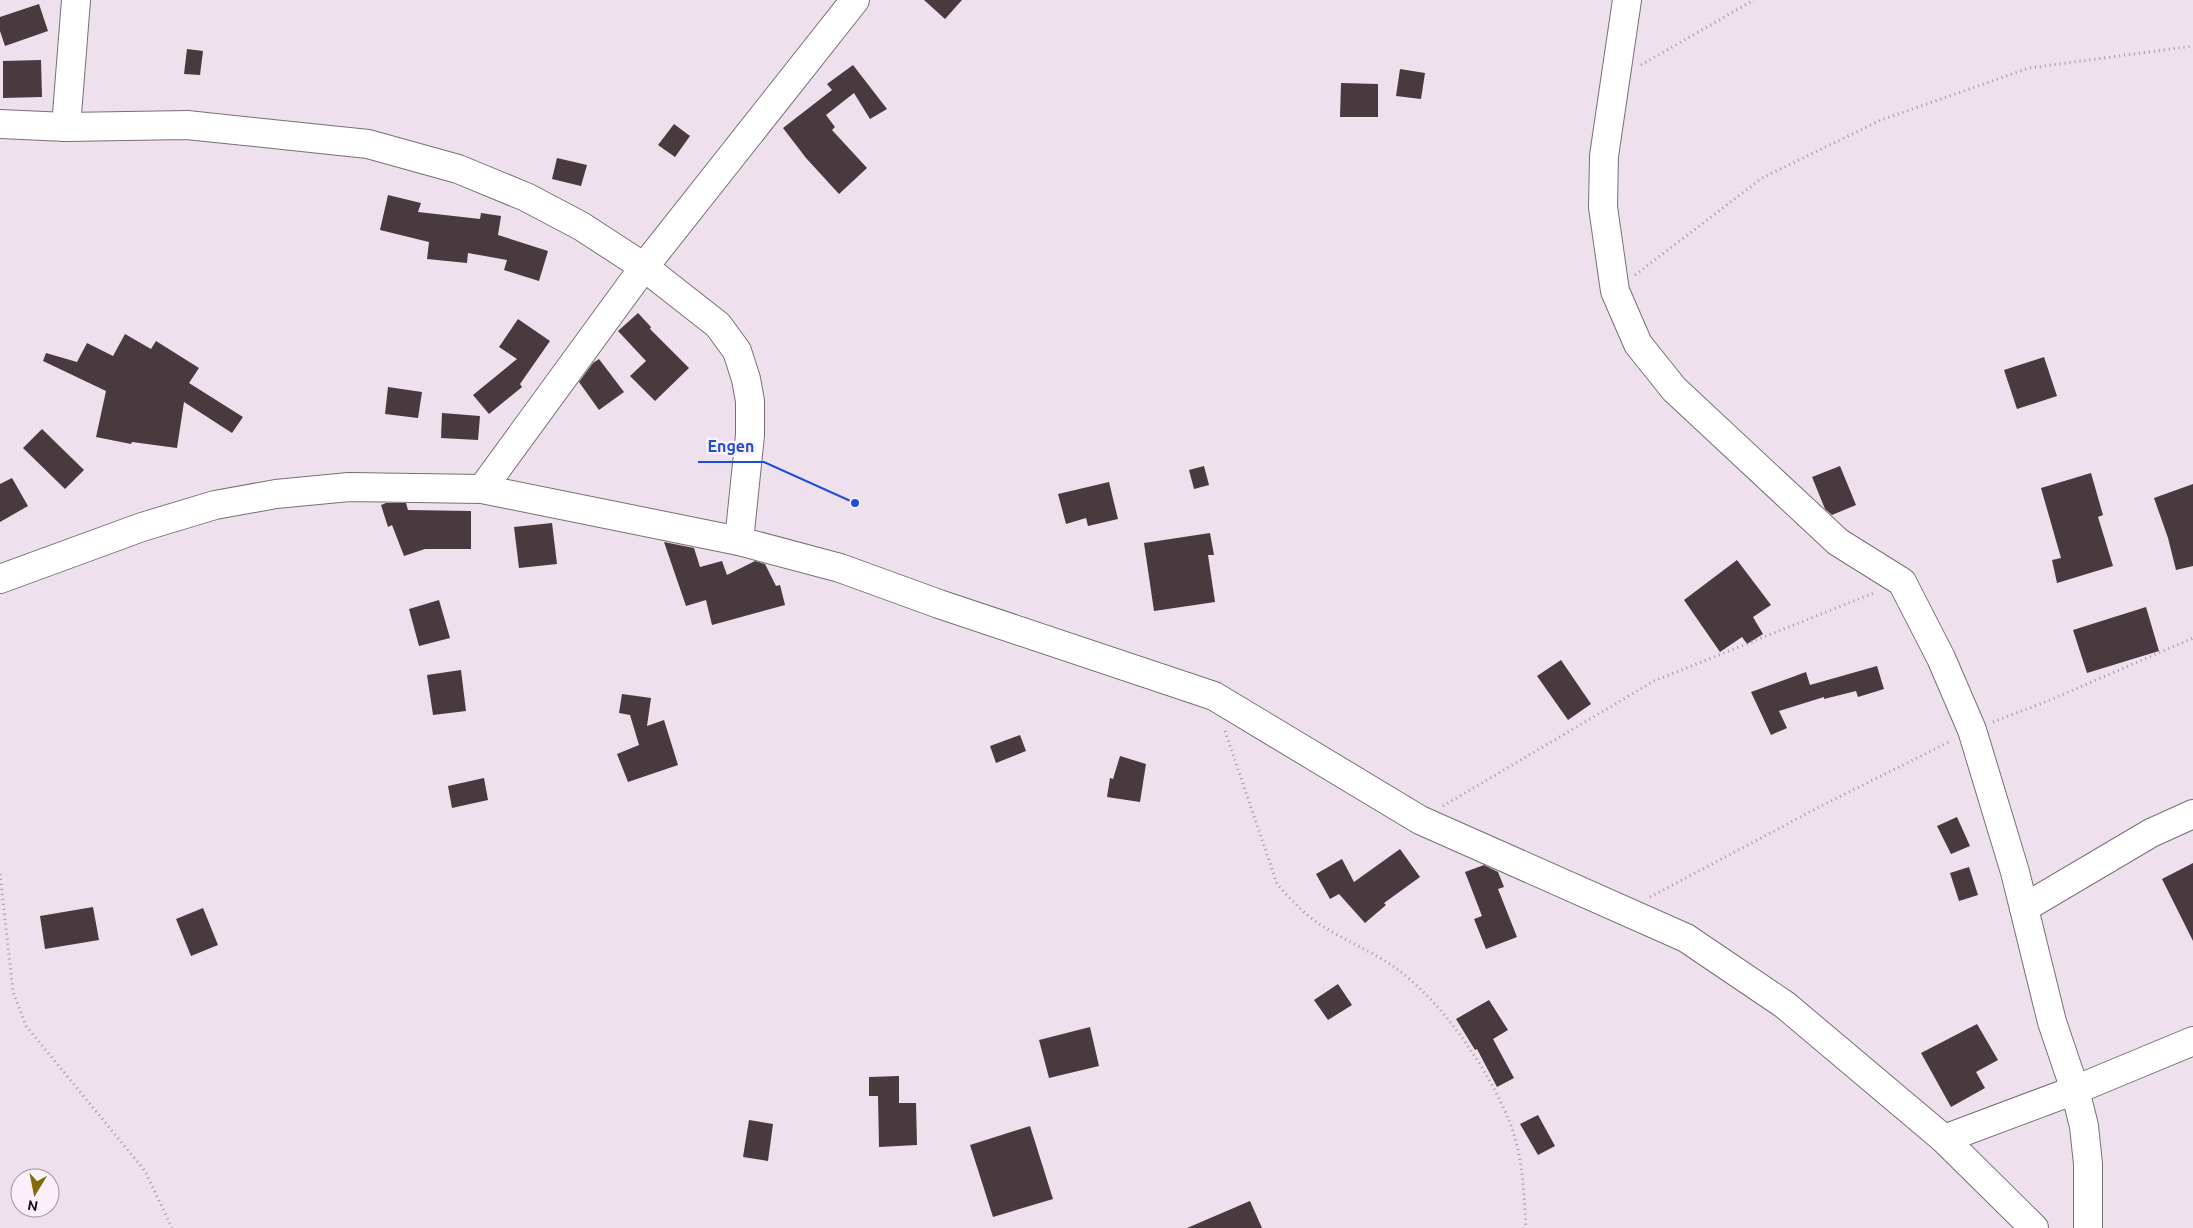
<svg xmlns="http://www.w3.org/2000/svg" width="2193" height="1228" font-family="Ubuntu,sans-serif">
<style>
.building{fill:#483a3f}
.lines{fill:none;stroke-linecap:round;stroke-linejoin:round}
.minor-casing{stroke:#796e78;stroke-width:30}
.major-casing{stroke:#796e78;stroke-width:30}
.path{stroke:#a198a1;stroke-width:3;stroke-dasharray:1 4;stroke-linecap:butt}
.minor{stroke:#fff;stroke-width:28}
.major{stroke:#fff;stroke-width:28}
.leader{fill:none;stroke:#1d4ed8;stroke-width:2}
.callout-dot{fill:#1d4ed8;stroke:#fbeffa;stroke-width:2}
.callout-label{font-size:16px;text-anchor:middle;font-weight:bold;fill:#1d4ed8;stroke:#fbeffa;stroke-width:5;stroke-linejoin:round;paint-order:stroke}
</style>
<rect width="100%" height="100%" fill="#eee1ed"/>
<g class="building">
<path d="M924 0H962L945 19Z"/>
<path d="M39 4 48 31 5 46 0 31V17Z"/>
<path d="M187 49 203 51 200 75 184 74Z"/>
<path d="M41 60 42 97 3 98V61Z"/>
<path d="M853 65 887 109 870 119 854 93 826 115 835 127 832 130 867 168 839 194 806 158 783 128 832 90 827 84Z"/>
<path d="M1400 69 1425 73 1421 99 1396 96Z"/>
<path d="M1341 83 1378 84V117H1340Z"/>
<path d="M674 124 690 136 675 157 658 145Z"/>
<path d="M557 158 587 165 581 186 552 179Z"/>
<path d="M388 195 421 203 418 212 480 219 481 213 501 216 498 235 548 251 539 281 504 270 507 260 468 253 467 263 427 259 429 242 380 230Z"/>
<path d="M638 313 651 327 650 329 689 368 655 401 630 376 646 361 618 331Z"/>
<path d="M518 319 550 341 520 384 522 387 489 414 473 395 517 359 499 347Z"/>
<path d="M125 334 151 349 156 341 199 368 189 383 243 417 232 433 184 402 177 448 132 442 131 444 96 437 106 391 43 361 46 353 77 362 87 343 113 356Z"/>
<path d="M2044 357 2057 396 2017 409 2004 370Z"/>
<path d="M599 359 624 392 599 410 579 382 593 363Z"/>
<path d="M388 387 422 392 418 418 385 414Z"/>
<path d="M442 413 480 416 478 440 441 438Z"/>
<path d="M42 429 84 470 65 489 23 448Z"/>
<path d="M1204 466 1209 485 1194 489 1189 470Z"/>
<path d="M1840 466 1856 505 1832 515 1825 509 1812 477Z"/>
<path d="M2091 473 2103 515 2098 517 2113 566 2057 583 2052 560 2061 558 2041 488Z"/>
<path d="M12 478 28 506 0 522V484Z"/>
<path d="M1109 482 1118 519 1088 526 1086 518 1066 524 1058 494Z"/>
<path d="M2193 484V566L2176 570 2168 538 2154 498Z"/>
<path d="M386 503H406L408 510 471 511V549H425L404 556 392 525 388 527 381 505Z"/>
<path d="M552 523 557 564 519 568 514 527Z"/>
<path d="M1210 533 1214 555H1208L1215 602 1154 611 1144 543Z"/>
<path d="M664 542 694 548 700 567 722 561 727 575 755 561 765 564 776 586 780 585 785 605 712 625 706 600 686 606Z"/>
<path d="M1737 560 1771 605 1753 617 1763 634 1747 644 1742 637 1720 652 1684 600Z"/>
<path d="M439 600 450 638 419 646 409 609Z"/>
<path d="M2146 607 2159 651 2087 673 2073 630Z"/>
<path d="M1561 660 1591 704 1568 720 1537 676Z"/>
<path d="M1877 666 1884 689 1858 697 1856 691 1824 699V697L1779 711 1787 728 1771 735 1751 692 1806 672 1810 685Z"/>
<path d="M461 670 466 711 433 715 427 675Z"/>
<path d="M622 694 651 698 647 726 664 720 678 765 628 782 617 754 639 745 630 715 619 713Z"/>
<path d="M1020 735 1026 751 996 763 990 746Z"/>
<path d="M1120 756 1146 764 1140 802 1107 797 1110 778 1113 779Z"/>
<path d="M484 778 488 800 452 808 448 786Z"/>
<path d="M1957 817 1970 846 1951 854 1937 826Z"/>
<path d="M1400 849 1420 877 1384 903 1386 905 1365 923 1339 894 1330 899 1316 874 1342 859 1354 882Z"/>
<path d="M2193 863V941L2162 879Z"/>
<path d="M1484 865 1498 872 1504 887 1498 889 1517 937 1486 949 1474 919 1482 916 1465 872Z"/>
<path d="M1969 867 1978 895 1959 901 1950 873Z"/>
<path d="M93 907 99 940 45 949 40 916Z"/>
<path d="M203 908 218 945 191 956 176 919Z"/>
<path d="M1338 984 1352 1005 1328 1020 1314 1000Z"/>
<path d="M1489 1000 1508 1030 1493 1039 1514 1078 1497 1087 1477 1049 1475 1050 1456 1019Z"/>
<path d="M1977 1024 1998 1060 1976 1072 1985 1088 1951 1107 1921 1053Z"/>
<path d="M1090 1027 1099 1066 1049 1078 1039 1040Z"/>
<path d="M899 1076V1103H916L917 1145 879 1147 878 1096H869V1077Z"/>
<path d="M1538 1115 1555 1146 1538 1155 1520 1124Z"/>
<path d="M749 1120 773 1124 768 1161 743 1157Z"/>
<path d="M1030 1126 1053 1199 993 1217 970 1145Z"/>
<path d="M1250 1201 1262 1228H1187Z"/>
</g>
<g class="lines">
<g class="minor-casing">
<g id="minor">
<path d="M1627 0 1604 156 1603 207 1615 291 1638 344 1674 389 1838 542 1902 582 1941 658 1972 730 2015 872 2052 1022 2075 1090 2084 1126 2088 1164V1228"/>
<path d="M0 124 66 127 187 125 368 144 458 169 526 197 581 226 644 267 718 325 737 351 746 379 750 401V435L739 541"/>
<path d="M66 127 76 0"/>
<path d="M482 489 644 267 855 0"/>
<path d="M2024 908 2151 833 2193 814"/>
<path d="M1944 1139 2075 1090 2193 1041"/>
</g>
</g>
<g class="major-casing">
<path id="major" d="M0 579 142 527 215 505 276 494 349 487 482 489 739 541 840 568 939 604 1214 696 1420 820 1686 938 1785 1005 1944 1139 2034 1228"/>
</g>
<g class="path">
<path d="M1641 65 1754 0"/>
<path d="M1635 275 1762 178 1881 120 2029 68 2193 46"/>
<path d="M1993 722 2050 700 2193 638"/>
<path d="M1225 731 1277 884C1289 897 1300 910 1315 921 1340 939 1371 950 1397 969 1443 1003 1489 1070 1510 1123 1523 1156 1524 1193 1526 1228"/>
<path d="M1443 806 1654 681 1876 592"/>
<path d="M0 874 13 992 26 1026 145 1171 172 1228"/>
<path d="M1650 897 1823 805 1951 741"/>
</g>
<use href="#minor" class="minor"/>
<use href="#major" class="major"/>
</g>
<path class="leader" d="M855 503L764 462H698"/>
<circle class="callout-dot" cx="855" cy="503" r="5"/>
<g class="callout-label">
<text x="731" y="452">Engen</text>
</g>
<g transform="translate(35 1193) rotate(190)"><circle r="24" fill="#fbeffa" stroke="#9c949c"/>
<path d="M0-4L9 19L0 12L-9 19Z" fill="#806c06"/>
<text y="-8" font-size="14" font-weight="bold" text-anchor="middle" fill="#0e0b0e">N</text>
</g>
</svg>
